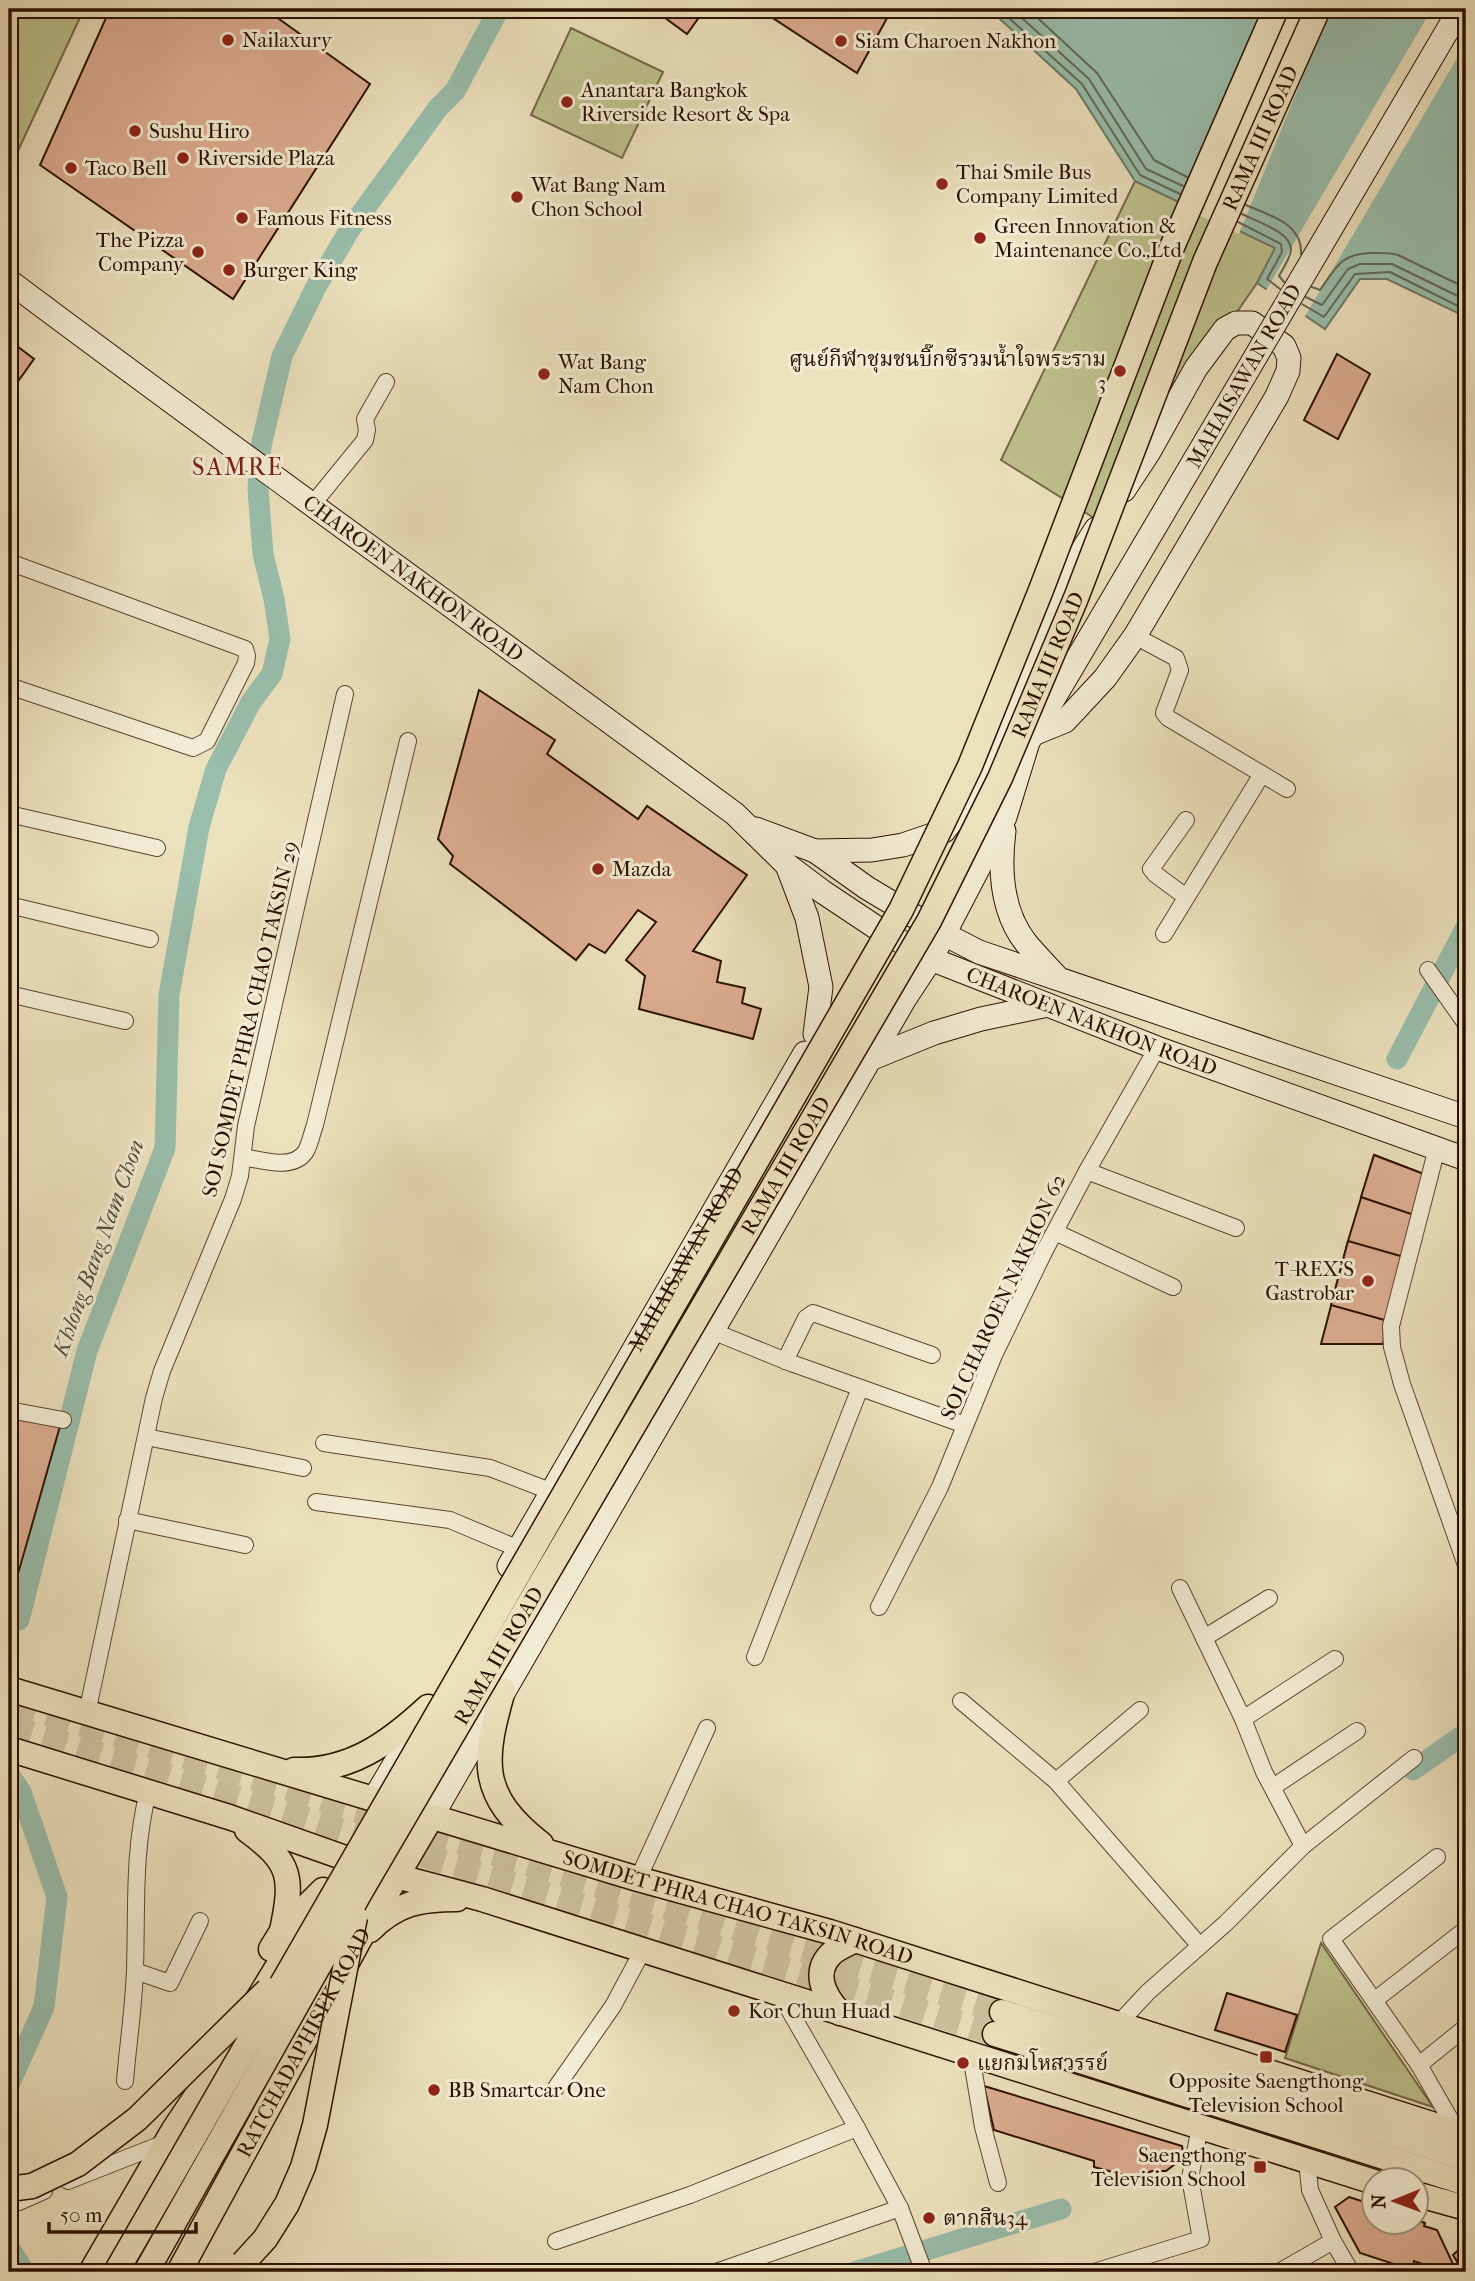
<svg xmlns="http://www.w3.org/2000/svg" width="1475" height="2281" font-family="'IM FELL French Canon','Noto Serif Thai',serif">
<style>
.green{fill:#bec18d;stroke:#756946;stroke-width:2}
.water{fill:#99beac;stroke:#6d7967;stroke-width:2}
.pier{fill:#ece1bd}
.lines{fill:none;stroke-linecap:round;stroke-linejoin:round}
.shore{stroke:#626856;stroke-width:2}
.canal{stroke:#99beac;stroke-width:21}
.building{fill:#ddad91;stroke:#2c1100;stroke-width:2}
.primary-tunnel{stroke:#cfc2a1;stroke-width:24;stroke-dasharray:24 12;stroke-linecap:butt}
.minor-casing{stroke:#5c452f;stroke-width:18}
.secondary-casing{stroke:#2c1100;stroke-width:25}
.primary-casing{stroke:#2c1100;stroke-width:27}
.minor{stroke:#f3ecd4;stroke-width:16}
.secondary{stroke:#f3ecd4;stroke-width:23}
.primary{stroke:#ece1bd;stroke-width:24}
.secondary-bridge-casing{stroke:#2c1100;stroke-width:25;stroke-linecap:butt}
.primary-bridge-casing{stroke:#2c1100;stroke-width:27;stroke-linecap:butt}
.secondary-bridge{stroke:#f3ecd4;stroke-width:23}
.primary-bridge{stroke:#ece1bd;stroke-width:24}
.poi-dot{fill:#8f2418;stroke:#f3ecd4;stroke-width:2.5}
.labels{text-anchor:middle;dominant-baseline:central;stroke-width:6;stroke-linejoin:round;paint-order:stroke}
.poi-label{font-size:21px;fill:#2c1100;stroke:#f3ecd4;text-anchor:start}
.street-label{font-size:21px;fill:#2c1100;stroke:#f3ecd4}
.water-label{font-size:23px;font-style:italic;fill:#524e3c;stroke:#f3ecd4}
.quarter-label{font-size:24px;letter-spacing:2px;fill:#7a1f14;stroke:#f3ecd4}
</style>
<rect width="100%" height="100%" fill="#ece1bd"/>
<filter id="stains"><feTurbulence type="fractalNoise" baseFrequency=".00286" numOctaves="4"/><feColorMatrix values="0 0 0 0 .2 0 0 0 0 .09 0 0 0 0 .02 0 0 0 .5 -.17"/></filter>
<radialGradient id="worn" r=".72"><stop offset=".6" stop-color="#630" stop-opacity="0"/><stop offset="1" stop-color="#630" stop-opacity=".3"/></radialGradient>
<g class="green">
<path d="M9 9H84L9 170Z"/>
<path d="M571 28 663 72 622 158 531 115Z"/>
<path d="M1135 181 1276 248 1257 283 1094 518 1001 460Z"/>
<path d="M1321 1943 1433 2107 1285 2058Z"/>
</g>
<path class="water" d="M989 9H1466V317L1387 279H1360L1325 329 1257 283 1275 248 1135 181 1076 89Z"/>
<g class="pier">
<path d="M1263 9H1333L1322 29 1239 234 1179 206Z"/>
<path d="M1432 9H1466V43L1304 318 1265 292Z"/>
</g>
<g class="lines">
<g class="shore">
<path d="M999 9 1082 84 1140 175 1180 194"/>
<path d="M1012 9 1089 79 1146 169 1183 186"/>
<path d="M1028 9 1097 73 1154 160 1187 177"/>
<path d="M1246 205C1268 215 1303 223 1301 254"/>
<path d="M1242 214C1255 221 1292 232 1291 250 1290 259 1283 268 1279 276L1284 282"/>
<path d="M1238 222 1281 244 1282 252 1267 279 1280 289"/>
<path d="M1312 287 1320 290C1336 268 1340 254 1370 253 1380 253 1389 252 1398 255L1466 288"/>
<path d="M1306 297 1322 305 1348 269 1360 264H1392L1466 300"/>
<path d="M1302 304 1324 317 1355 274 1390 272 1466 310"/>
</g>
<g class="canal">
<path d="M1397 1059 1466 927"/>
<path d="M19 1620 87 1351 165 1148 169 995 199 827 216 769 251 702 272 674 280 639 274 599 263 554 258 489 261 446 282 356 316 287 350 229 438 108 455 91 499 9"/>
<path d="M1413 1770 1466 1733"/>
<path d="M9 1774 21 1792 57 1897 44 2007 9 2085"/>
<path d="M9 2247 24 2272"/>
<path d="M854 2272 1061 2209"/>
</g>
</g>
<g class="building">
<path d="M110 9H265L370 84 233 299 40 165Z"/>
<path d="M653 9H705L687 34Z"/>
<path d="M759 9H892L857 73Z"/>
<path d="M9 340 34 359 9 394Z"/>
<path d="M1337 354 1370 374 1338 439 1304 420Z"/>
<path d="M479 690 555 740 547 754 638 819 647 806 747 875 693 951 721 961 717 982 745 988 742 1003 761 1009 753 1039 639 1009 645 976 626 960 656 922 638 910 605 953 589 944 576 960 450 864 453 856 438 839Z"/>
<path d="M1374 1155 1424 1174 1383 1344H1321L1348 1241Z"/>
<path d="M1374 1155 1424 1174 1414 1215 1361 1197Z"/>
<path d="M1348 1241 1404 1257 1388 1321 1331 1305Z"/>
<path d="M9 1418 60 1426 9 1606Z"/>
<path d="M1227 1993 1297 2015 1285 2052 1215 2030Z"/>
<path d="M984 2086 1182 2146 1184 2157 1166 2171H1152L1135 2178 1094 2167V2161L994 2130Z"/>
<path d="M1349 2197 1374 2205V2222H1416V2220L1425 2223 1424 2226 1437 2230 1453 2264 1440 2270 1414 2261 1412 2270 1360 2253 1335 2207Z"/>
<path d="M1463 2246 1466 2247V2272H1463L1453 2255Z"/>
</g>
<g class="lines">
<g class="primary-tunnel">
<path d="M13 1703 1002 2012"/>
<path d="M9 1726 995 2034"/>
</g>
<g class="minor-casing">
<g id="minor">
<path d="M312 505 365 440 367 430 365 419 386 382"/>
<path d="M9 562 245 649 247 656 246 663 207 741 193 748 9 686"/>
<path d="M1135 636 1176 658 1180 670 1164 713 1168 718 1287 789"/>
<path d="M9 814 157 848"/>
<path d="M1186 820 1151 869 1155 874 1186 897"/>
<path d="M9 905 150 939"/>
<path d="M1164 934 1262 774"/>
<path d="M1428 970 1466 1024"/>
<path d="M9 994 125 1021"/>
<path d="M1437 1148 1391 1326 1392 1347 1402 1384 1466 1565"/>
<path d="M243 1157C261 1160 294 1171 306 1151 310 1144 312 1133 315 1125L408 741"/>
<path d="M1087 1171 1236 1228"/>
<path d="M1055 1232 1173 1287"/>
<path d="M712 1331 791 1363 965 1425"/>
<path d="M785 1361 806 1318 813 1313 932 1355"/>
<path d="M9 1410 63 1420"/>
<path d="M146 1437 303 1468"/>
<path d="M324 1443 490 1468 550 1491"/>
<path d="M316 1502 450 1520 519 1549"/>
<path d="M127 1520 245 1545"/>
<path d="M1180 1588 1243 1719 1264 1772 1303 1846"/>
<path d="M879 1607 940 1487 994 1355 1045 1250 1087 1171 1157 1048"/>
<path d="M1204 1638 1269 1598"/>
<path d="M755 1657 860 1388"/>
<path d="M961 1701 1056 1781 1200 1946"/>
<path d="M87 1713 154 1398 162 1371 233 1199 240 1176 246 1126 345 694"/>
<path d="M1243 1719 1335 1659"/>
<path d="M1056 1781 1140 1710"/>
<path d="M1273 1787 1357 1731"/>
<path d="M1437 1857 1331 1939 1419 2065 1450 2119 1451 2129"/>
<path d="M638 1879 707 1728"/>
<path d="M135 1971 170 1983 200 1921"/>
<path d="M780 1994 857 2128 900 2208 924 2272"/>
<path d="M1375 2000 1466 1929"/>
<path d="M1119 2023 1148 1992 1226 1923 1303 1846 1414 1758"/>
<path d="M971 2055 983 2127 998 2183"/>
<path d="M1419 2065 1466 2027"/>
<path d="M125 2081C128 2043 134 2006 135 1968 137 1907 133 1851 148 1792"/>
<path d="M555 2089 613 2006 643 1950"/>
<path d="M1307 2161 1310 2190 1333 2241 1351 2272"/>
<path d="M68 2181 167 2142"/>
<path d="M9 2203 19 2202 44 2191"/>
<path d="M556 2241 690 2195 857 2128"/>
<path d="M716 2272 900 2208"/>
<path d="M1094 2272 1201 2239 1190 2178 1200 2127"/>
<path d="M1279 2272 1333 2241"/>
</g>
</g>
<g class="secondary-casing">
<g id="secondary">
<path id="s1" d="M9 281C249 461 493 635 735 814L787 865 823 892 877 928 931 959 1157 1048 1466 1159"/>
<path d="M1033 734 1065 721 1105 678 1135 636 1277 396 1288 371 1289 358 1284 346 1252 323H1236L1225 329 1196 368 1149 452 1124 490"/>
<path d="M983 781C1005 726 1023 669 1047 614 1061 584 1078 557 1096 529"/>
<path d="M946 828 980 788 1006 764"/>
<path d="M756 829 815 851 867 888 944 934 979 952 1466 1117"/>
<path d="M1004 831C999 870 1001 911 1026 943 1035 954 1046 965 1056 976"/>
<path d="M815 851 872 850 903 845 944 831"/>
<path d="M787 865 807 918 821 987 815 1034"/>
<path d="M870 1059 934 1033 981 1019 1048 1005"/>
<path id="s2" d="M509 1566 805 1053"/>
<path d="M374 1799 417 1726"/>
<path d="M432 1816 904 1000 931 959 1005 817 1028 742 1246 373"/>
</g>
</g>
<g class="primary-casing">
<g id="primary">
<path id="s3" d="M9 1689 638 1879 830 1932 1466 2135"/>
<path d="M503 1690C483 1761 478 1795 541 1844"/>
<path d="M9 1749 229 1817 396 1876 482 1899 1374 2182"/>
<path d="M294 1770C350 1772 389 1743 428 1707"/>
<path d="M247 1830C292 1863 293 1877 282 1931"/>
<path d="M370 1930C397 1903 420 1899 457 1899"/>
<path d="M271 1949 282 1931 323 1890"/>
<path d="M1002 2012 1466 2158"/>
<path d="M840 2013C825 1997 812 1973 831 1954 837 1948 848 1944 855 1940"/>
<path d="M995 2034 1466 2183"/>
<path d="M1416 2194 1466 2208"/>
<path d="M91 2272 173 2131 227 2050 295 1938"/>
<path id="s4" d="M179 2272 358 1942 432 1816"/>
</g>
</g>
<use href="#minor" class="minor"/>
<use href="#secondary" class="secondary"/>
<use href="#primary" class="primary"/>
<g class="secondary-bridge-casing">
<path id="secondary-bridge" d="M1246 373 1460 9"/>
</g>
<g class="primary-bridge-casing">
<g id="primary-bridge">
<path d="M9 2189 32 2186 78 2164 137 2119 268 1990"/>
<path d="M243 2263 265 2239 287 2204 303 2167 315 2125 355 1917"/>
<path d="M116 2272 901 910 970 766 1041 590 1172 247 1276 9"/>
<path id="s5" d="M146 2272 362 1889 929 921 1000 778 1076 598 1205 262 1318 9"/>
</g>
</g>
<use href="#secondary-bridge" class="secondary-bridge"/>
<use href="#primary-bridge" class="primary-bridge"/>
</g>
<g class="poi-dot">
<circle cx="228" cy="40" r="7"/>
<circle cx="841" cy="41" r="7"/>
<circle cx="567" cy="102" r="7"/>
<circle cx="135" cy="131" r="7"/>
<circle cx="183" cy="158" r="7"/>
<circle cx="71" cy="168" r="7"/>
<circle cx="942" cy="184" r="7"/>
<circle cx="517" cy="197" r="7"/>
<circle cx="242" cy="218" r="7"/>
<circle cx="980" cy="238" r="7"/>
<circle cx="198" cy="252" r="7"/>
<circle cx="229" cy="270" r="7"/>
<circle cx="1120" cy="371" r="7"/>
<circle cx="544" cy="374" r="7"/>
<circle cx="598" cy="869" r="7"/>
<circle cx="1368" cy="1281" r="7"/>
<circle cx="734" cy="2011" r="7"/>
<rect x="1259" y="2050" width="14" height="14" rx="3.5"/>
<circle cx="963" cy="2063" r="7"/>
<circle cx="434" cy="2090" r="7"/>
<rect x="1253" y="2160" width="14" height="14" rx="3.5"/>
<circle cx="929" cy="2218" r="7"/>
</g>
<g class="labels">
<g class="poi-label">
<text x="242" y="40">Nailaxury</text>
<text x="855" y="41">Siam Charoen Nakhon</text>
<text x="581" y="90">Anantara Bangkok<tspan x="581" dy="24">Riverside Resort &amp; Spa</tspan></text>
<text x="149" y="131">Sushu Hiro</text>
<text x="197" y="158">Riverside Plaza</text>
<text x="85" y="168">Taco Bell</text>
<text x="956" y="172">Thai Smile Bus<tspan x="956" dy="24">Company Limited</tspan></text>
<text x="531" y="185">Wat Bang Nam<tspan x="531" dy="24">Chon School</tspan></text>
<text x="256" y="218">Famous Fitness</text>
<text x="994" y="226">Green Innovation &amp;<tspan x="994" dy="24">Maintenance Co.,Ltd</tspan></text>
<text x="184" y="240" text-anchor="end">The Pizza<tspan x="184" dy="24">Company</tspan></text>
<text x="243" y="270">Burger King</text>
<text x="1106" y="359" text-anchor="end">ศูนย์กีฬาชุมชนบิ๊กซีรวมน้ำใจพระราม<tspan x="1106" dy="24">3</tspan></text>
<text x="558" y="362">Wat Bang<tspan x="558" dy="24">Nam Chon</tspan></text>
<text x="612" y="869">Mazda</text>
<text x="1354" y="1269" text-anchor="end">T-REX'S<tspan x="1354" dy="24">Gastrobar</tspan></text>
<text x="748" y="2011">Kor Chun Huad</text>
<text x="977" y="2063">แยกมโหสวรรย์</text>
<text x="1266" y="2081" text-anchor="middle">Opposite Saengthong<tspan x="1266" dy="24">Television School</tspan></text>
<text x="448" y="2090">BB Smartcar One</text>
<text x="1246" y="2155" text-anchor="end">Saengthong<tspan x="1246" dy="24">Television School</tspan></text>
<text x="943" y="2218">ตากสิน34</text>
</g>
<g class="street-label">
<text stroke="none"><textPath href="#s5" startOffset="2412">RAMA III ROAD</textPath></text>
<text transform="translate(1244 376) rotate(-60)">MAHAISAWAN ROAD</text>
<text stroke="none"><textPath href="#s1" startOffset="502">CHAROEN NAKHON ROAD</textPath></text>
<text stroke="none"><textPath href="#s5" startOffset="1844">RAMA III ROAD</textPath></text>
<text transform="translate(250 1019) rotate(-77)">SOI SOMDET PHRA CHAO TAKSIN 29</text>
<text stroke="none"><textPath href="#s1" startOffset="1318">CHAROEN NAKHON ROAD</textPath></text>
<text stroke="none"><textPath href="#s5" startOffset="1278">RAMA III ROAD</textPath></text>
<text stroke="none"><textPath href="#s2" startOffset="354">MAHAISAWAN ROAD</textPath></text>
<text transform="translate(1003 1297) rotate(-65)">SOI CHAROEN NAKHON 62</text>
<text stroke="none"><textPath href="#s5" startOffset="710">RAMA III ROAD</textPath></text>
<text stroke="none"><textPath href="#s3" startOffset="761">SOMDET PHRA CHAO TAKSIN ROAD</textPath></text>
<text stroke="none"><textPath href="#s4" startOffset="261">RATCHADAPHISEK ROAD</textPath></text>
</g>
<g class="water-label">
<text transform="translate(98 1248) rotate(-70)">Khlong Bang Nam Chon</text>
</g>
<g class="quarter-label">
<text x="238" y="467">SAMRE</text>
</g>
</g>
<rect width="1475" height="2281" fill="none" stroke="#ece1bd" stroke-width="35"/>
<rect x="10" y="10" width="1454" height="2260" fill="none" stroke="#2c1100" stroke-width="3.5"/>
<rect x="18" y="18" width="1440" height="2246" fill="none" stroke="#2c1100" stroke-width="2"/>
<g transform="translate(1395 2201) rotate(269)"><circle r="33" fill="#f3ecd4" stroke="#a3947f" stroke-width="2"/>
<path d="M0-5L12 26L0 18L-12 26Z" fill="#8f2418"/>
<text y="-10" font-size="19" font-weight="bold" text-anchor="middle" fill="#2c1100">N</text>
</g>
<path d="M49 2222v10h147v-10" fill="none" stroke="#2c1100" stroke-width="3.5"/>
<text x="60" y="2222" font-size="21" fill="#2c1100" stroke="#f3ecd4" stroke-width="5" paint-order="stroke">50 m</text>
<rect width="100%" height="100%" filter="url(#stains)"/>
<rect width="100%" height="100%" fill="url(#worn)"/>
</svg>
